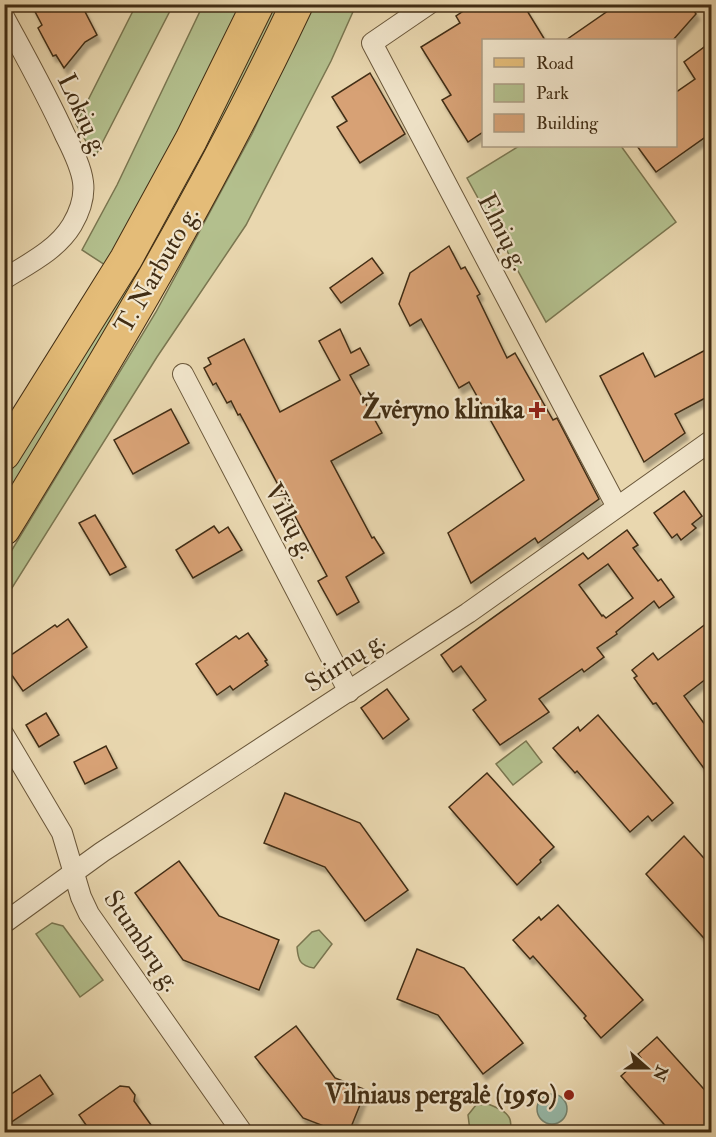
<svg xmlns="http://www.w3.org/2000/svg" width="716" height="1137" font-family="'IM FELL Double Pica',serif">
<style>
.green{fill:#b3bf8d;stroke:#7a7650;stroke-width:1.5}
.water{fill:#97baaa;stroke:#75826e;stroke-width:1.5}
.building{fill:#d7a175;stroke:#412d14;stroke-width:1.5;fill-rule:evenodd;filter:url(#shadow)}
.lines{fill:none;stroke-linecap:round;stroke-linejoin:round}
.street-casing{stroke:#6b583b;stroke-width:22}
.primary-casing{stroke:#412d14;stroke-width:34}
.street{stroke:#f1e5cb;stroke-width:20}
.primary{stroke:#e4bc78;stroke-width:32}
.poi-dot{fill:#8f2418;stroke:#f1e5cb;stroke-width:2}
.labels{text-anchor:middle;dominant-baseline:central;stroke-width:4.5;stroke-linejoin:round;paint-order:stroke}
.street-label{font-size:26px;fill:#412d14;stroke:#f1e5cb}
.poi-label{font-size:26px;font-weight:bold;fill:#412d14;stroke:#f1e5cb;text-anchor:end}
</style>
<defs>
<filter id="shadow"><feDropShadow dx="3.5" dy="6" stdDeviation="1.5" flood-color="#0004"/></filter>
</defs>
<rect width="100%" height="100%" fill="#e9d7af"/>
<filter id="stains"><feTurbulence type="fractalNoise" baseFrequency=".00333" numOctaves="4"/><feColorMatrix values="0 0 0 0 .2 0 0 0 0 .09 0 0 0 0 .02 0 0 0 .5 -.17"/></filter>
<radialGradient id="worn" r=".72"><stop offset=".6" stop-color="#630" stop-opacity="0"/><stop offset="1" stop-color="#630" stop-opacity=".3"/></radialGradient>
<g class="green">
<path d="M136 5H173L95 157 76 124Z"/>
<path d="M203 5H241L143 201 105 265 82 250 117 185Z"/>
<path d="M269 5H280C202 178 101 340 5 503L4 482 88 347Z"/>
<path d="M312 5H356L331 61 246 225 157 357 5 599 4 563 156 312 252 134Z"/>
<path d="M519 146H621L676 222 546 322 467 178Z"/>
<path d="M526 741 542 762 513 785 496 764Z"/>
<path d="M52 923 63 926 103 980 80 997 36 934Z"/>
<path d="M319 930 332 944 314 968C300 966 298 960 297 947L312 932Z"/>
<path d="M488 1104C501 1109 516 1115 509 1132H472L470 1131 468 1115 476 1105Z"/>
</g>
<circle class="water" cx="552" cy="1109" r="15"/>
<g class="building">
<path d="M31 4H81L97 35 85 42 64 68 56 55 53 56 38 28 42 25Z"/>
<path d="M474 4H523L545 40H483V132L468 142 442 100 451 95 421 47 460 23 456 16Z"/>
<path d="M618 4H690L696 14 673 40H566Z"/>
<path d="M711 42V133L656 172 637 146H675V93L695 79 684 62Z"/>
<path d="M370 73 405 134 360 163 337 127 347 121 332 97Z"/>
<path d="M449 246 461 269 465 267 480 294 477 296 507 358 515 353 553 420 557 418 599 499 538 543 535 538 471 583 448 533 524 480 469 382 459 388 421 319 410 326 399 304 410 273Z"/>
<path d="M372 258 383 273 341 303 330 288Z"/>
<path d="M340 329 351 353 360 348 369 365 350 375 382 433 331 461 372 538 374 537 384 553 346 577 359 602 337 615 318 581 327 576 240 414 238 415 231 401 227 403 216 383 213 385 204 368 211 364 208 358 244 339 280 412 340 380 319 341Z"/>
<path d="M711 347V395L675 414 685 433 644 462 600 376 643 353 655 377Z"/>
<path d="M171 409 189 443 133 474 114 440Z"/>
<path d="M684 491 702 516 692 524 696 528 681 540 677 534 672 538 654 513Z"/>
<path d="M95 515 126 567 110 575 79 523Z"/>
<path d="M214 526 219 533 228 527 242 550 193 578 176 550Z"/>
<path d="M627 530 638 545 633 548 658 581 661 579 674 597 659 608 654 601 616 632 617 634 597 648 604 657 584 672 582 669 539 699 549 712 500 745 473 710 486 700 461 666 453 672 441 655 583 553 588 559ZM608 564 633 598 606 618 603 615 602 616 579 585Z"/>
<path d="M68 619 87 647 23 691 4 664V660L55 625 57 627Z"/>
<path d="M711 620V675L684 696 711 733V778L656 703 653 704 634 678 637 676 632 670 653 653 658 660Z"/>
<path d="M248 633 267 660 265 661 268 665 233 690 230 686 217 695 196 664 236 636 239 639Z"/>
<path d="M387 689 409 719 383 739 361 708Z"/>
<path d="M46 713 59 735 39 747 26 725Z"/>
<path d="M598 715 673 803 652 821 648 816 630 832 577 771 575 773 553 748 578 727 580 731Z"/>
<path d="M106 746 117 768 85 784 74 762Z"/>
<path d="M487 773 554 847 540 860 541 862 517 885 449 807Z"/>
<path d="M285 793 360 823 408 890 365 921 325 867 264 843Z"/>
<path d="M684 836 711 866V946L646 874Z"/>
<path d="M179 861 219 916 279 940 259 990 183 960 135 893Z"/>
<path d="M558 905 643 1000 601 1038 584 1018 586 1016 533 956 530 959 513 940 539 917 541 920Z"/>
<path d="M417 949 464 968 523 1043 483 1074 438 1015 397 999Z"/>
<path d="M296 1026 335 1078 366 1090 349 1132H339L303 1118 255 1057Z"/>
<path d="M657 1037 711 1097V1132H671L621 1076 641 1058 638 1054Z"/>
<path d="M40 1075 53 1094 4 1127V1099Z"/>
<path d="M120 1086 129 1087 135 1095 134 1101 156 1132H91L79 1115Z"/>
</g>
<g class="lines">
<g class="street-casing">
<g id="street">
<path d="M429 4 372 43 617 507"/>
<path d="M4 17C25 56 47 95 65 135 72 149 81 166 83 182 85 197 79 213 72 225 57 250 28 264 4 279"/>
<path d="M183 374 349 692"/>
<path d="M4 735 62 833 81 897 89 914 242 1132"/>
<path d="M4 923 102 852 468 613 712 440"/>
</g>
</g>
<g class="primary-casing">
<g id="primary">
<path d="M4 454 126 259 191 140 258 4"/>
<path d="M4 529C109 358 211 186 297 4"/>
</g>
</g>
<use href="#street" class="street"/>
<use href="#primary" class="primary"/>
</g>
<g class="poi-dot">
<path d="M534 401h6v6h6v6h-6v6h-6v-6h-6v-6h6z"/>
<circle cx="569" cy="1095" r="6"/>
</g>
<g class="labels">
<g class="street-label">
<text transform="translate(83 115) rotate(65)">Lokių g.</text>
<text transform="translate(503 232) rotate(63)">Elnių g.</text>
<text transform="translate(157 270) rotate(-60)">T. Narbuto g.</text>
<text transform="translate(290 521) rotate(62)">Vilkų g.</text>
<text transform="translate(345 662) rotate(-33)">Stirnų g.</text>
<text transform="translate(142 941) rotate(56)">Stumbrų g.</text>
</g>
<g class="poi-label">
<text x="524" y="410">Žvėryno klinika</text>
<text x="557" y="1095">Vilniaus pergalė (1950)</text>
</g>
</g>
<rect width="716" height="1137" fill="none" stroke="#e9d7af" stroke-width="24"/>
<rect x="6" y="6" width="704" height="1125" fill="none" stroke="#412d14" stroke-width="3"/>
<rect x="12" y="12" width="692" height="1113" fill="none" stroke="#412d14" stroke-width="1.5"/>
<rect x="482" y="39" width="195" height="108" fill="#f1e5cb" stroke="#ab9b82" stroke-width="1.5"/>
<rect x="494" y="58" width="30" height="9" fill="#e4bc78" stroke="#ab9b82" stroke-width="1.5"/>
<text x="536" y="69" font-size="18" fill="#412d14">Road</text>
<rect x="494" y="84" width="30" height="18" fill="#b3bf8d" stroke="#ab9b82" stroke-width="1.5"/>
<text x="536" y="99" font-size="18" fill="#412d14">Park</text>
<rect x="494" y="114" width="30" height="18" fill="#d7a175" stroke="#ab9b82" stroke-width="1.5"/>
<text x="536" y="129" font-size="18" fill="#412d14">Building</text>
<g transform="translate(647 1068) rotate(111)" stroke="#f1e5cb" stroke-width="4.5" paint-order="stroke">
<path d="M0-4.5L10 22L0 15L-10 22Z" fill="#412d14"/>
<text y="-9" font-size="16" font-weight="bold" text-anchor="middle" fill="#412d14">N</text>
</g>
<rect width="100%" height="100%" filter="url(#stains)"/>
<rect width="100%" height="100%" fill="url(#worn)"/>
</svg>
